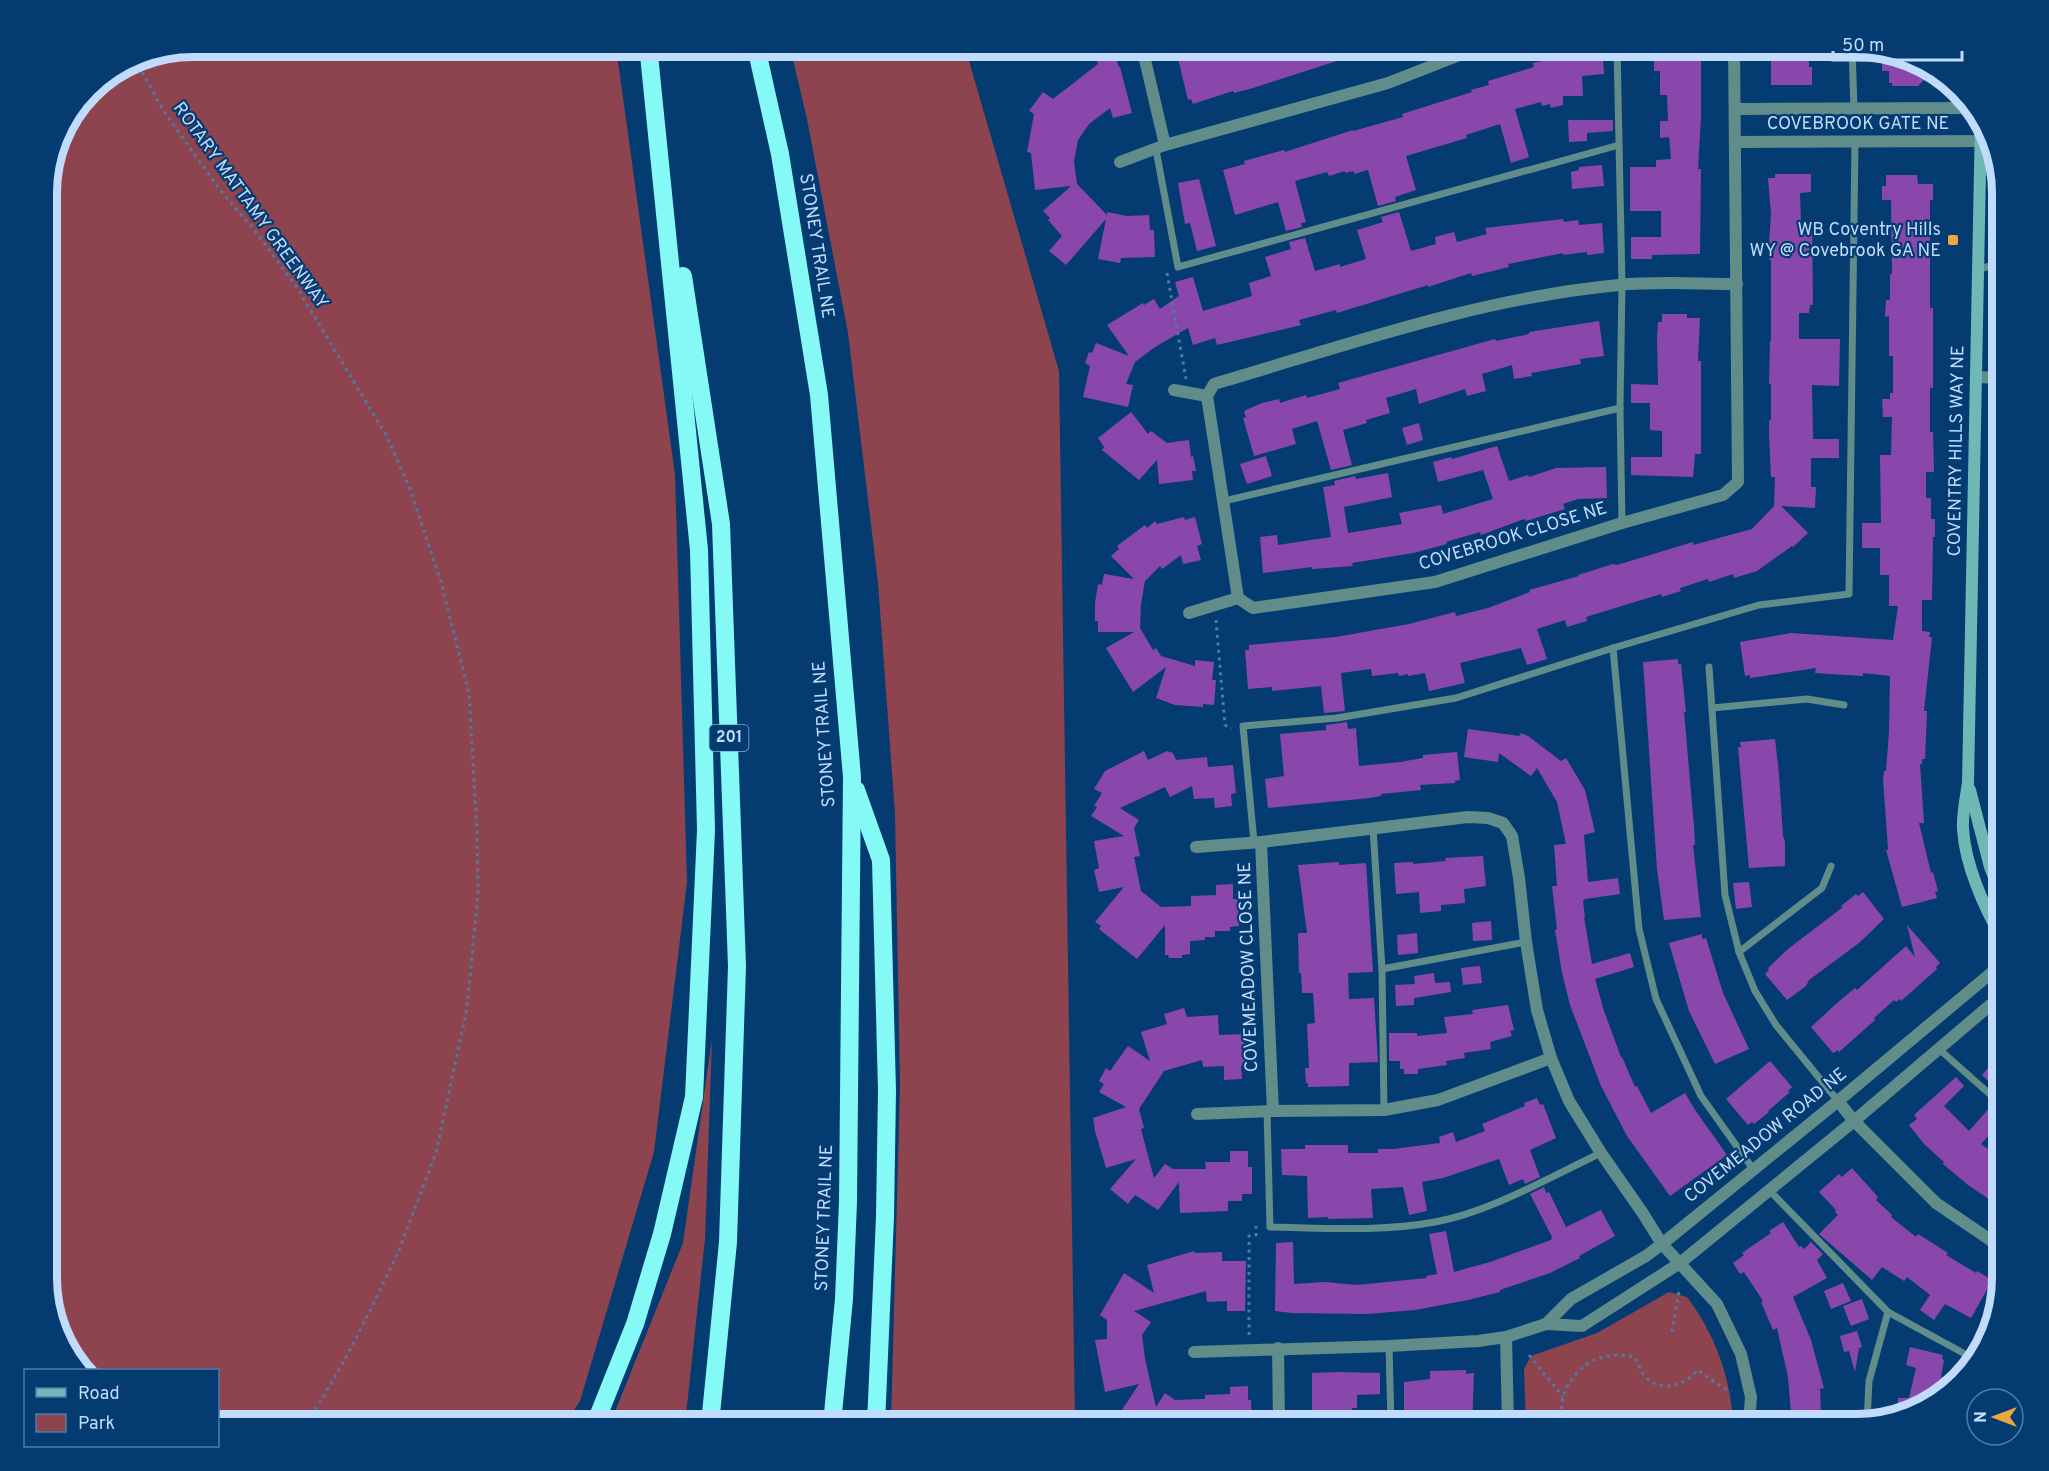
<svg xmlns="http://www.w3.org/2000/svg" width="2049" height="1471" font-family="Overpass,sans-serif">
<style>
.green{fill:#8e444e}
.building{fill:#8a47ab}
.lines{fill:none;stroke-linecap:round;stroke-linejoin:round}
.path{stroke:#4d7aa8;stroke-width:3;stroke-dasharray:3 4.5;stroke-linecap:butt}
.lane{stroke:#608c8a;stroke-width:7}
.street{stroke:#608c8a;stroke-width:12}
.secondary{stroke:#70b8b6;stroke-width:12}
.highway{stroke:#84f9f6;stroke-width:18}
.poi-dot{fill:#eea73d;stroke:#043c72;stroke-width:2}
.labels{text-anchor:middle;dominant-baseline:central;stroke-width:4.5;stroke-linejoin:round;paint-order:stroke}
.shield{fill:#043c72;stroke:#88abd3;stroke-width:1.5}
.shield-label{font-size:16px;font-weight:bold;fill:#c0dbfc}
.street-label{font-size:18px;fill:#c0dbfc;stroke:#043c72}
.poi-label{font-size:18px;fill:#c0dbfc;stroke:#043c72;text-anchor:end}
.rim{fill:none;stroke:#c0dbfc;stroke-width:8}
</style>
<rect width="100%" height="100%" fill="#043c72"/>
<g class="green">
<path d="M193 47H616L675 475 687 882 654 1152 580 1401 565 1424H218V1370H83L66 1351 47 1288V183L62 128 96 83 137 58Z"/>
<path d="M790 47H965L1059 371 1075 1424H891L900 1085 895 813 878 583 848 333 807 119Z"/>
<path d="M712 1039 705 1239 685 1424H610L683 1243Z"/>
<path d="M1669 1292 1687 1297C1715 1334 1731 1378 1733 1424H1526L1524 1369 1531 1356 1597 1333Z"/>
</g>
<g class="building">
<path d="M1175 46H1373L1374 49 1253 88 1234 93 1233 91 1193 104 1191 99 1188 100Z"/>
<path d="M1584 46H1602L1604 74 1582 76 1583 96H1563V105L1551 108 1550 104 1542 106 1541 102 1515 109 1529 157 1511 163 1500 124 1466 135 1467 138 1406 156 1416 190 1395 197 1396 201 1378 206 1368 170 1354 174V171L1345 173V171L1329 176 1327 172 1295 181 1306 222 1301 223 1302 227 1286 231 1278 202 1235 215 1223 170 1245 164 1244 161 1284 150 1285 152 1353 130V131L1403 117 1402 114 1472 92 1471 90 1489 85 1488 81 1534 67 1533 63 1566 56 1565 52 1584 51Z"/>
<path d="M1654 46H1699V52H1701V117L1698 169H1701L1700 254 1652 255V259H1631V237H1661V211H1630V167H1656V160L1671 159 1669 137 1660 138V121H1668L1667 95H1660V71H1654Z"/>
<path d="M1771 46H1809V67H1812V85H1771Z"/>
<path d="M1882 51 1903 54 1934 70 1918 86H1892V83H1889V71H1882Z"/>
<path d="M1114 53 1119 67H1120L1132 113 1113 118 1110 108 1089 124 1078 140 1074 162 1077 184 1107 215V212L1127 216 1149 215 1150 230H1154L1155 257 1121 258 1120 263 1098 259 1106 219 1066 265 1049 251 1062 236 1048 220 1050 218 1043 211 1071 186 1035 190 1031 153 1027 152 1034 114 1029 111 1043 92 1053 99 1098 64 1096 58Z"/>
<path d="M1568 120H1613V131L1587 133V141L1569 142Z"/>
<path d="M1602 165 1604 186 1572 189 1571 172 1579 170V167Z"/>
<path d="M1775 174H1811V192L1800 193 1801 222H1812L1813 305H1810L1809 313H1799V339H1840L1839 386 1812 385 1813 439H1839V458H1811V487H1816L1815 508 1781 506 1808 533 1793 547 1792 546 1757 571 1734 578 1733 574 1709 582 1708 579 1680 588 1681 591 1662 597 1661 594 1586 617 1587 621 1567 627 1565 620 1537 629 1547 659 1527 665 1521 648 1460 663 1465 683 1429 691 1425 673 1408 676V674L1399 676 1398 673 1372 676 1371 669 1341 673 1345 711 1324 713 1321 686 1272 691V687L1248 689 1245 650H1249V645L1336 637 1409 624 1455 612 1456 616 1488 608 1530 592 1529 590 1579 576 1578 575 1613 564 1617 565 1693 542V545L1752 529 1774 506 1775 477H1771L1769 434V420H1771V384H1769L1770 341H1771V260H1769V244L1771 214 1768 178H1775Z"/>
<path d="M1886 175H1917L1918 184H1933V200H1930V308H1933V388H1930V432H1933L1934 472H1926V498H1931V519H1935V537H1933L1932 600H1922V631L1930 632 1929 637H1932L1924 711H1927L1925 759H1922V764H1920L1924 823H1919L1931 873 1933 872 1938 891 1935 892 1937 898 1902 907 1886 850H1888L1883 778 1884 771H1886L1889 732 1890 676 1863 673V676L1815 673 1816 668 1750 678V675L1745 676 1740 642 1791 633 1893 640 1898 606H1889V575H1880V548H1862V523H1881L1880 455H1891L1892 417H1883L1882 399H1890V393H1893V356H1889V316L1885 317 1886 300H1890V274H1892L1891 200H1882V186H1886Z"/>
<path d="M1199 179 1216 246 1197 251 1190 223 1185 224 1178 183Z"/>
<path d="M1399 212 1411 251 1436 244 1435 237 1454 232 1457 242 1487 234 1485 228 1563 219 1564 222 1578 220 1579 225 1602 223 1604 253 1587 255V252L1563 255V253L1508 264 1509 267 1472 276 1471 273 1428 287V285L1337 313 1336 310 1299 320 1301 325 1217 345 1215 338 1193 345 1188 328 1155 347 1135 362 1126 384 1133 385 1128 407 1083 397 1090 366 1085 363 1089 352 1092 353 1096 343 1129 356 1107 325 1143 303 1144 305 1154 299 1160 309 1179 296 1175 282 1193 277 1203 311 1230 303 1252 296 1249 283 1271 276 1265 257 1291 249 1289 242 1305 238 1315 271 1340 264V267L1366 259 1357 230 1383 222 1381 217Z"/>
<path d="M1662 314H1687V318H1700L1698 361H1701V454H1695L1693 477 1631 475V457H1662V431L1650 430V403H1631V384L1658 385 1657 337 1658 322H1662Z"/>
<path d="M1599 321 1604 356 1580 359 1581 364 1531 373 1532 376 1514 379 1512 365 1482 374 1486 391 1467 396 1465 389 1419 404 1416 389 1386 398 1390 413 1366 420 1367 423 1343 430 1352 465 1331 470 1317 421 1292 429 1296 444 1254 456 1243 418 1246 417 1244 412 1246 410 1262 403 1279 399 1280 403 1306 395 1307 398 1340 389 1338 383 1495 339 1496 341 1529 334V332Z"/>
<path d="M1131 412 1148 434 1151 431 1167 443 1189 440 1191 457 1193 456 1196 471H1192L1193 480 1159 484 1157 460 1139 480 1102 450 1104 447 1098 438Z"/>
<path d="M1419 423 1423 440 1407 445 1402 428Z"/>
<path d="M1497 446 1509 481 1528 475 1529 477 1556 468 1606 467 1607 498 1578 499 1563 504 1565 509 1526 521 1524 519 1481 535 1480 532 1446 542 1447 544 1413 553 1352 563 1353 566 1312 569V567L1263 573 1260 537 1277 535 1278 545 1331 537 1323 487 1335 485 1334 481 1355 476 1356 479 1388 473 1392 497 1344 507 1348 533 1402 524 1399 513 1441 505 1443 514 1493 499 1483 470 1438 482 1433 462 1451 457 1452 459Z"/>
<path d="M1266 456 1272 476 1247 484 1240 464Z"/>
<path d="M1184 517 1185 520 1195 517 1202 544 1197 546 1201 560 1183 564 1181 555 1162 569 1160 566 1145 581 1141 604 1140 628 1153 650 1156 648 1161 656 1195 666V660L1214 662 1212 680H1216L1214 705 1203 704V707L1175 705 1156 698 1166 667 1133 692 1106 648 1134 632H1098V621H1095V603L1098 584 1102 585 1104 574 1134 579 1111 556 1119 549 1117 546 1145 525 1147 528 1155 521 1157 524Z"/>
<path d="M1678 659V664H1681L1686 712H1684L1694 826 1695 845H1693L1701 917 1664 920 1657 869 1643 662Z"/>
<path d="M1347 722 1348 729 1356 728 1359 766 1400 762 1423 758V755L1457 752 1460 780 1455 781V783L1420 785 1421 790 1381 794V796L1370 798 1268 808 1265 779 1284 776 1280 734 1326 730V725Z"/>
<path d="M1468 729 1519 736 1521 733 1528 736 1561 761 1566 758 1585 790 1595 832 1584 835 1588 882 1618 878 1620 894 1585 899 1583 901 1585 917H1584L1592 964 1630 953 1634 967 1595 979 1604 1011 1621 1057H1622L1635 1087 1637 1086 1651 1113 1685 1093 1695 1110 1727 1155 1670 1196 1627 1136 1601 1086 1570 1005 1562 973 1555 930 1557 929 1552 886H1557L1554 845 1566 844 1557 802 1537 768 1531 776 1499 753 1498 762 1464 757Z"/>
<path d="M1775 739 1779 774 1783 836 1785 842V866L1749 868 1738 747H1741L1740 742Z"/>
<path d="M1144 751 1148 760 1167 751 1173 753 1176 760 1207 757 1208 767 1233 765 1236 793 1231 794 1232 806 1215 808 1214 798 1194 799 1192 786 1170 797 1165 787 1120 808 1139 820 1134 828 1140 856 1134 857 1141 891 1161 907 1191 906V896L1216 895V885L1233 884V899H1238L1239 926 1230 927V931H1215V937H1205V940L1190 941V954L1182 955V958H1169L1168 955H1165V925L1137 959 1099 929 1101 926 1095 922 1124 887 1099 892 1094 870 1099 868 1094 841 1124 836 1091 816 1097 807 1094 806 1102 793 1094 789 1105 771Z"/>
<path d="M1483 856 1486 886 1464 889 1465 903 1441 905V911L1420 913 1419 892 1396 894 1394 863 1413 862V864L1446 861 1445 858Z"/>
<path d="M1339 862V865L1366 863 1373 972 1348 973 1349 999 1374 998 1378 1062 1349 1063V1086L1308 1087V1083H1306L1305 1068H1309L1307 1024 1315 1023 1313 993H1302L1301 973H1299L1298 935 1299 933H1307L1298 865Z"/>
<path d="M1749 882 1752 907 1736 909 1733 883Z"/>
<path d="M1863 892 1884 919 1859 943 1809 980 1806 986 1787 1000 1765 974 1769 970 1768 968 1788 949 1843 907 1841 906 1856 894 1858 896Z"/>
<path d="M1491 921 1492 940 1473 941 1472 923Z"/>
<path d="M1907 925 1940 963 1936 967 1937 969 1901 1001 1900 999 1896 1002 1894 1000 1874 1018 1875 1020 1839 1052 1838 1050 1833 1053 1811 1027 1837 1003 1855 988 1857 990 1906 946 1915 957Z"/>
<path d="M1417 933 1418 953 1398 955 1397 935Z"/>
<path d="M1702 934V939L1706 938 1723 993 1749 1049 1715 1064 1689 1011 1669 943Z"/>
<path d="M1480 966 1482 983 1463 985 1461 968Z"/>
<path d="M1434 973 1435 983 1450 982 1451 992 1414 998V1005L1396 1006 1395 985 1415 984 1414 976Z"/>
<path d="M1508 1005 1514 1030 1510 1031 1512 1036 1490 1042 1491 1049 1464 1053 1465 1058 1446 1061 1447 1065 1418 1069V1074H1404V1069H1400V1061H1389V1033H1417V1036L1447 1033 1444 1017 1473 1014 1472 1010Z"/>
<path d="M1184 1008 1187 1017 1218 1015 1219 1035 1244 1034 1245 1066H1241L1242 1079 1224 1080V1066L1203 1067 1202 1060 1164 1071 1139 1109 1144 1128 1141 1129 1154 1178 1165 1164 1173 1169H1206L1205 1162H1230V1151H1248V1167H1252V1194H1242V1201H1228V1211L1180 1213 1179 1182 1158 1210 1135 1195 1128 1204 1110 1189 1136 1159 1106 1168 1095 1131 1093 1118 1126 1107 1099 1092 1104 1084 1099 1081 1106 1068 1110 1071 1128 1046 1150 1061 1141 1032 1167 1024 1164 1014Z"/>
<path d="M2002 1052V1098L2001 1096 2002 1094 1982 1075Z"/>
<path d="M1770 1061 1792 1087 1788 1091 1790 1092 1768 1111 1769 1112 1754 1124 1752 1122 1748 1125 1726 1099Z"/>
<path d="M1956 1077 1964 1086 1944 1106 1969 1131 1993 1104 2002 1110V1121L1981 1144 2002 1159V1208L1968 1185 1943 1164 1944 1162 1924 1144 1909 1125 1917 1119 1914 1115Z"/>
<path d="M1537 1098 1540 1105 1543 1104 1556 1138 1530 1150 1540 1177 1525 1184 1523 1179 1509 1185 1499 1159 1443 1178 1422 1182 1427 1211 1409 1215 1403 1187 1371 1189 1373 1218 1328 1219V1217L1308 1218 1307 1176 1282 1175 1281 1149H1305V1145H1348V1153H1378V1149H1393L1440 1143 1439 1137 1453 1132 1456 1142 1485 1131 1482 1124 1525 1106 1524 1103Z"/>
<path d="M1852 1168 1878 1197 1876 1200 1892 1215 1891 1217 1916 1237 1918 1234 1948 1253 1946 1255 1976 1273 1977 1271 1990 1279 1987 1284 1989 1286 1971 1318 1945 1304 1934 1320 1920 1310 1930 1295 1907 1277 1904 1281 1882 1267 1872 1280 1819 1234 1838 1215 1835 1212 1836 1210 1819 1192 1839 1174 1842 1177Z"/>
<path d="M1544 1187 1546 1193 1549 1192 1566 1227 1601 1210 1615 1236 1579 1256 1580 1258 1550 1273 1500 1290V1292L1468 1300 1415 1310 1367 1314 1292 1313 1275 1311 1276 1243 1293 1242 1294 1284 1325 1282 1357 1285 1427 1278 1426 1276 1437 1274 1429 1234 1446 1231 1454 1272 1490 1262 1551 1240 1552 1237 1530 1194Z"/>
<path d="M1783 1222 1799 1247 1801 1246 1804 1249 1811 1242 1823 1254 1817 1260 1827 1278 1793 1297 1811 1340 1824 1388 1820 1389 1821 1414H1818V1425H1792L1788 1377 1777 1328 1773 1330 1761 1302 1763 1301 1744 1272 1740 1274 1733 1263 1744 1255 1742 1253 1771 1233 1769 1231Z"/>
<path d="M1194 1251 1195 1253 1222 1252V1261H1246L1245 1311H1227V1301L1207 1302 1206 1291 1134 1311 1151 1322 1142 1335 1145 1359 1156 1407 1165 1393 1175 1400 1205 1399V1395L1230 1394V1387L1248 1386V1400H1251L1252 1425H1132L1118 1416 1139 1384 1105 1392 1095 1340 1107 1339V1320L1100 1315 1124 1273 1154 1293 1147 1265Z"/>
<path d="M1843 1283 1851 1301 1831 1309 1824 1291Z"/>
<path d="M1862 1299 1869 1319 1851 1326 1843 1306Z"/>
<path d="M1857 1331 1862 1347 1859 1348 1855 1372 1849 1351 1844 1352 1840 1336Z"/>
<path d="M1910 1347 1943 1355 1942 1359 1944 1360 1941 1377 1945 1378 1941 1393 1921 1409 1898 1415V1398H1909L1916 1368 1906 1365Z"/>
<path d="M1466 1370V1374L1474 1373 1472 1425H1432V1411H1404V1382L1430 1379V1371Z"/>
<path d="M1338 1372 1380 1373V1394L1357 1395V1408H1352V1418H1342V1425H1312V1373Z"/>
</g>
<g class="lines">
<g class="path">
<path d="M135 59 163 110 220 190 252 227 296 286 386 435 410 489 441 582 469 693 477 832 478 895 467 1008 436 1153 397 1255 371 1309 343 1363 314 1412 304 1424"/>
<path d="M1167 273 1186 379"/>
<path d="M1216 620 1225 725 1232 728"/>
<path d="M1672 1332 1679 1291"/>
<path d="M1249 1335V1236L1256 1235V1226"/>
<path d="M1529 1355 1563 1397"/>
<path d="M1561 1424C1562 1416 1561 1404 1563 1396 1576 1363 1602 1350 1635 1357 1638 1363 1640 1370 1644 1375 1659 1394 1684 1386 1698 1370L1717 1384 1731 1392"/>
</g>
<g class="lane">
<path d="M1617 47 1622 284 1620 408 1622 523"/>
<path d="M1852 47 1854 109"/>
<path d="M1156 150 1178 267 1619 145"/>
<path d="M1979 269 2002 263"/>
<path d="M1224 501 1620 408"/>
<path d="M1613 648 1639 929 1656 999 1701 1096 1753 1169"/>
<path d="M1709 667 1725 895 1739 952 1755 991 1776 1025 1838 1101"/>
<path d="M1712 708 1807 699 1844 705"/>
<path d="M1373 828 1382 969 1384 1110"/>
<path d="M1254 842 1243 726 1337 718 1456 698 1613 648 1759 605 1849 594 1855 142"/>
<path d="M1739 952 1822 888 1831 866"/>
<path d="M1382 969 1526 942"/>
<path d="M1939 1049 2002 1105"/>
<path d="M1267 1111 1270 1227C1325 1228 1381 1232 1435 1222 1490 1212 1550 1177 1601 1153"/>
<path d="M1768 1189 1888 1312 1976 1360"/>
<path d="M1389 1346 1391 1424"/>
<path d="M1867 1422 1869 1381 1888 1312"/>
</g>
<g class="street">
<path d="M1142 47 1165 145 1388 83 1480 47"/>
<path d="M1735 109 1971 108"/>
<path d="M1735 142 1991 141"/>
<path d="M1120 162 1165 145"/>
<path d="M1976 377 2002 378"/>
<path d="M1174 390 1207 396"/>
<path d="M1238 598 1253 608 1435 582 1622 523 1723 495 1738 482 1734 47"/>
<path d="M1238 598 1207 396 1214 384C1347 345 1480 298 1619 285 1657 281 1698 284 1737 284"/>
<path d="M1189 613 1238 598"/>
<path d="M1261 842 1273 1111 1384 1110 1438 1100 1551 1058"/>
<path d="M1196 847 1261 842 1468 817 1488 818 1503 823 1512 836 1519 878 1526 942 1537 1010 1551 1058 1569 1101 1601 1153 1642 1212 1662 1244 1717 1304 1741 1354 1751 1397 1749 1424"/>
<path d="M1838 1101 1854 1121 1936 1203 2002 1248"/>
<path d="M1197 1114 1273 1111"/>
<path d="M1546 1324 1571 1299 1646 1256 1662 1244 1838 1101 2002 964"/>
<path d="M1506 1337 1508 1424"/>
<path d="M1278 1348 1279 1424"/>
<path d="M1194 1352 1389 1346 1478 1341 1506 1337 1546 1324 1582 1326 1680 1263 1854 1121 2002 995"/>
</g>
<g class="secondary">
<path d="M1981 120 1968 783C1966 797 1962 814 1963 829 1965 864 1984 908 2002 938"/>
<path d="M1970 790 1990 867 2002 897"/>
</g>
<g class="highway">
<path d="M756 47 780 154 819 395 852 777 848 1202 844 1299 832 1424"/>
<path d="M683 276 721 524 737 966 728 1242 710 1424"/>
<path d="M856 790 881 860 887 1091 885 1217 876 1424"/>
<path d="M595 1424 635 1324 662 1234 694 1097 706 830 699 550 649 55"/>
</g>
</g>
<rect class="poi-dot" x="1947" y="234" width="12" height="12" rx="3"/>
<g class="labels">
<rect class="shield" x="709.5" y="725" width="39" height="26" rx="4.5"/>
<g class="shield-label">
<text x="729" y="738">201</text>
</g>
<g class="street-label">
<text x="1858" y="124">COVEBROOK GATE NE</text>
<text transform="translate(250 206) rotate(54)">ROTARY MATTAMY GREENWAY</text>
<text transform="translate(816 246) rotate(81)">STONEY TRAIL NE</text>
<text transform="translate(1957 451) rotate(-89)">COVENTRY HILLS WAY NE</text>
<text transform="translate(1513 537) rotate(-17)">COVEBROOK CLOSE NE</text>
<text transform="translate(825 734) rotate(-94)">STONEY TRAIL NE</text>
<text transform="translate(1249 967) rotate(-92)">COVEMEADOW CLOSE NE</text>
<text transform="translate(1766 1136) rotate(-39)">COVEMEADOW ROAD NE</text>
<text transform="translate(825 1218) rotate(-88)">STONEY TRAIL NE</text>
</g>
<g class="poi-label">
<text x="1941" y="230">WB Coventry Hills<tspan x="1941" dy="21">WY @ Covebrook GA NE</tspan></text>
</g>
</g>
<path d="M0 0H2049V1471H0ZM193 57H1856A136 136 0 0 1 1992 193V1278A136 136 0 0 1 1856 1414H193A136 136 0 0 1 57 1278V193A136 136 0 0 1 193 57Z" fill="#043c72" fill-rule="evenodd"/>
<path class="rim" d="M193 57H1856A136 136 0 0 1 1992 193V1278A136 136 0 0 1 1856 1414H193A136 136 0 0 1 57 1278V193A136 136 0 0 1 193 57Z"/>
<rect x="24" y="1369" width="195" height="78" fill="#043c72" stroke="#4f7ca9" stroke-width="1.5"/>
<rect x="36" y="1388" width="30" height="9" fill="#70b8b6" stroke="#4f7ca9" stroke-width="1.5"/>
<text x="78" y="1399" font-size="18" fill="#c0dbfc">Road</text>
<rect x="36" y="1414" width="30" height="18" fill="#8e444e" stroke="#4f7ca9" stroke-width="1.5"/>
<text x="78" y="1429" font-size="18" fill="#c0dbfc">Park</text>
<g transform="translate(1995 1417) rotate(270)"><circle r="28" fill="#043c72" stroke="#4f7ca9" stroke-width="1.5"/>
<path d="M0-4.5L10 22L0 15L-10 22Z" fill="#eea73d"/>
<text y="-9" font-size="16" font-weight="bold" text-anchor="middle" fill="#c0dbfc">N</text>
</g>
<path d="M1833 51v9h129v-9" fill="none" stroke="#c0dbfc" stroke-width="3"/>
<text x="1842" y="51" font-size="18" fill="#c0dbfc" stroke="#043c72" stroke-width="4.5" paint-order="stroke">50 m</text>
</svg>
